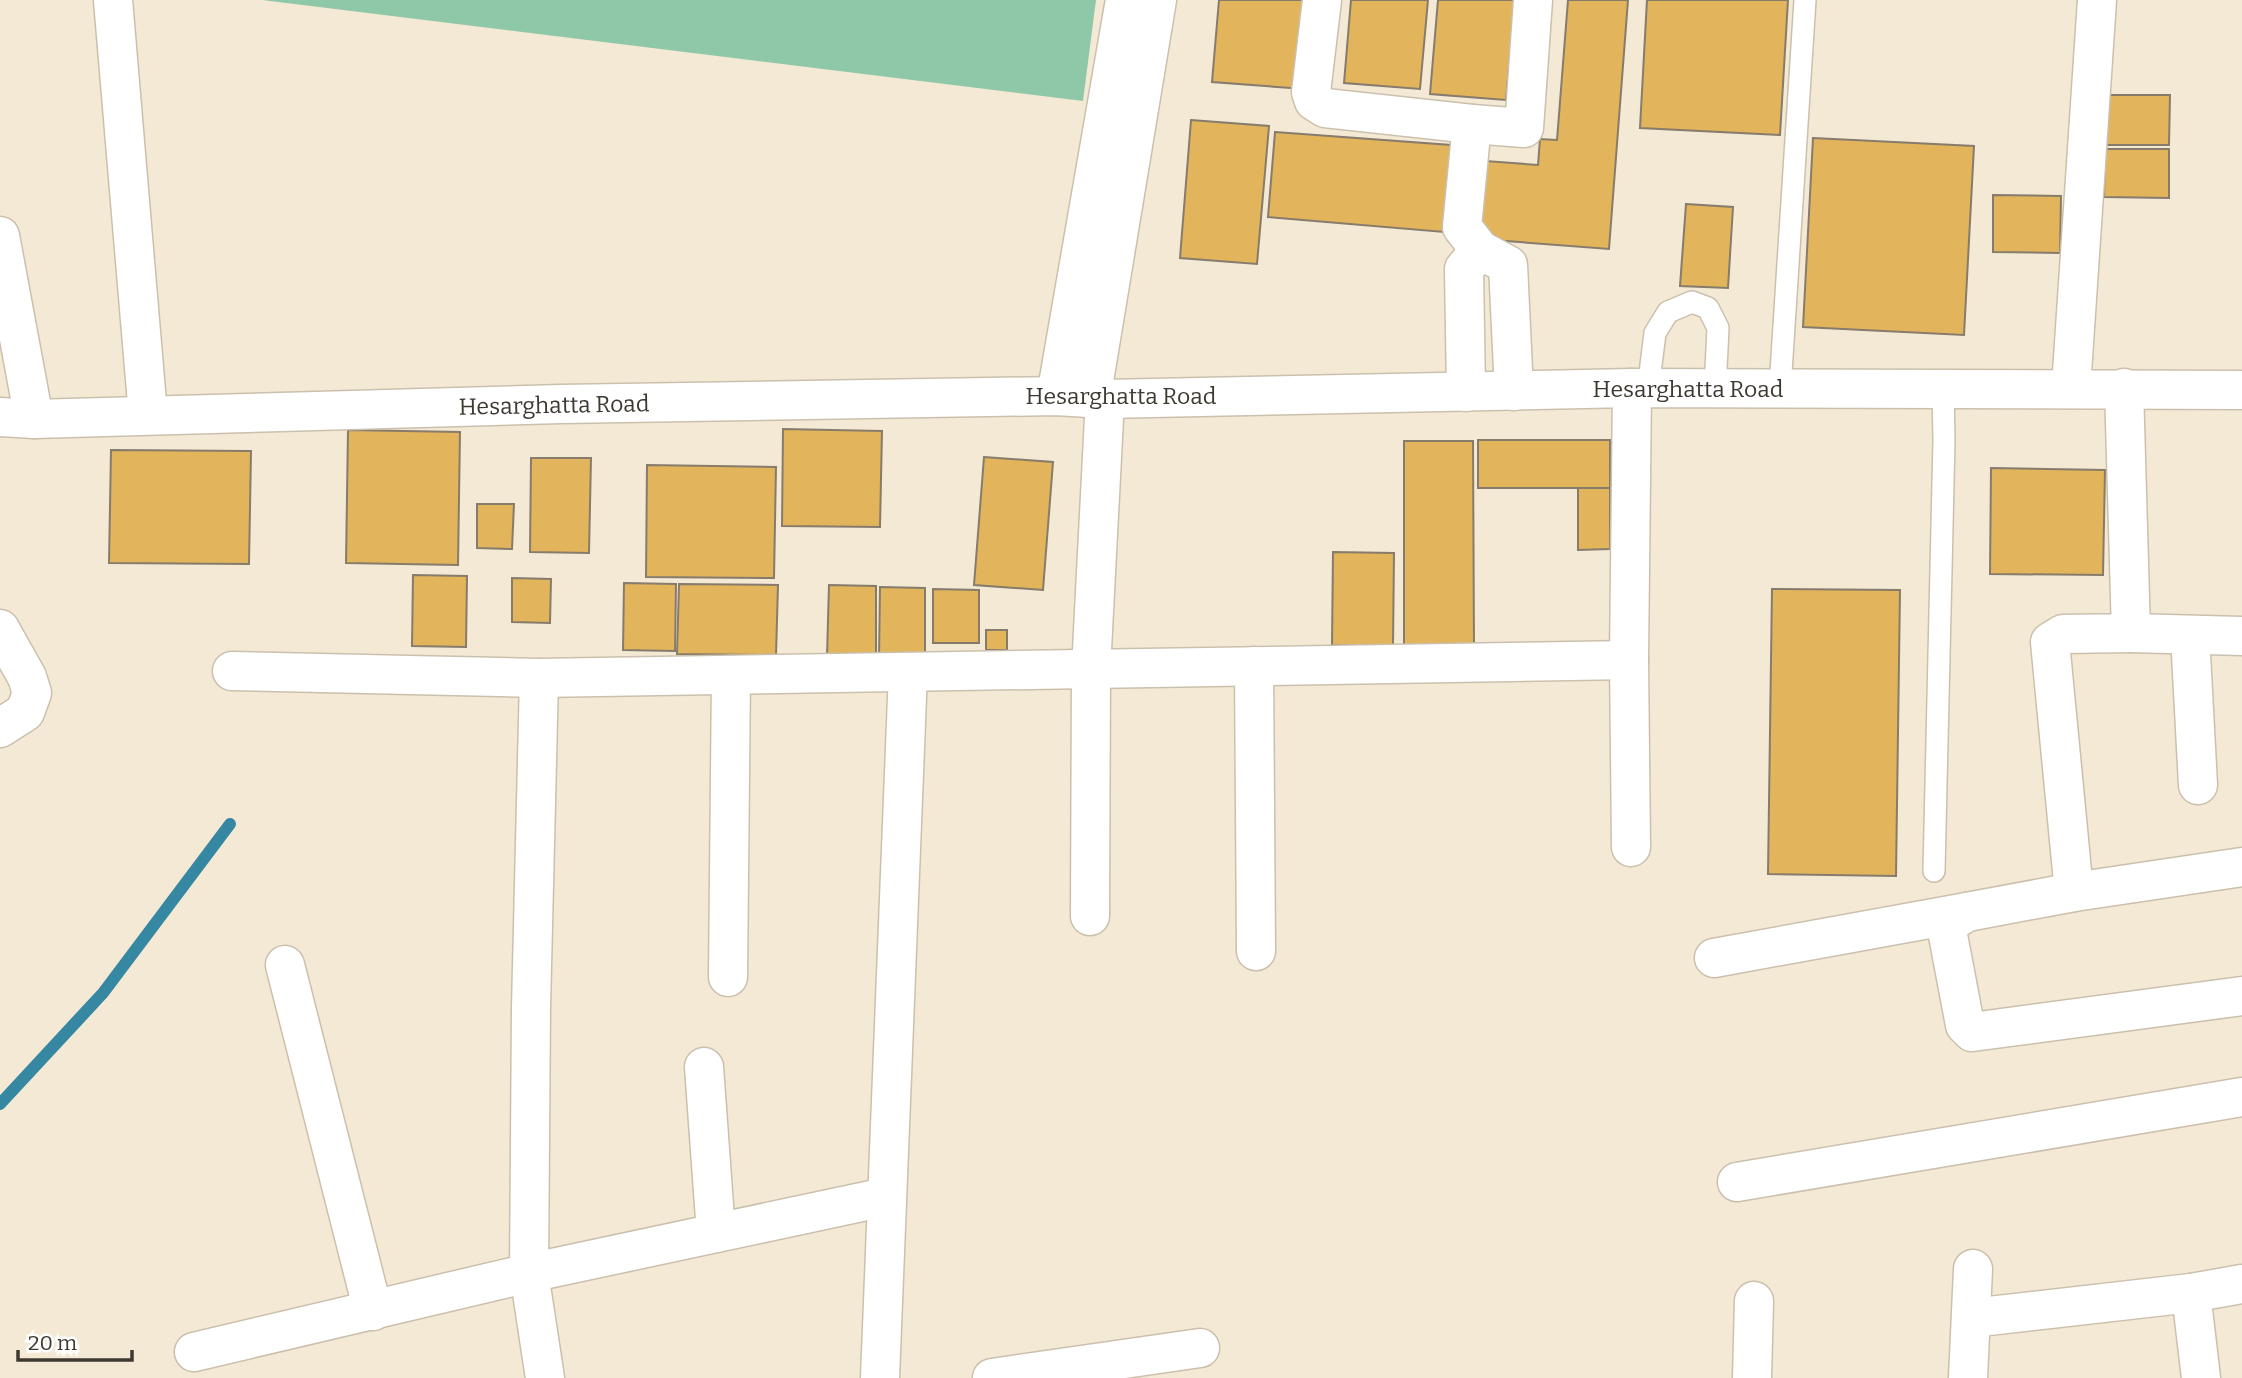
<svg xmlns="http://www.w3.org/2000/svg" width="2242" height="1378" font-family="Bitter,serif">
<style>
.green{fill:#8fc8a8}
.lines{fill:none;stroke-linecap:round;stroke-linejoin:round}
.stream{stroke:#3587a2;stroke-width:12}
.building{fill:#e2b45c;stroke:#877c6b;stroke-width:2}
.service-casing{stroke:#cbc0ad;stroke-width:24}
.minor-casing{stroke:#cbc0ad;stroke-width:41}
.primary-casing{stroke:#cbc0ad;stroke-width:41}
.service{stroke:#fff;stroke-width:21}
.minor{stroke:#fff;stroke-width:38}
.primary{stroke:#fff;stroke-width:38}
.labels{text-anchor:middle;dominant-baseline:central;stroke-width:5;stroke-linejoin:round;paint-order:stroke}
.street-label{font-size:23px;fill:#3d3931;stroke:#fff}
</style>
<rect width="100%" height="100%" fill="#f4e9d5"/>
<path class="green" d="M262 0H1096L1083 101Z"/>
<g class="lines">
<path class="stream" d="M0 1104 103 993 230 824"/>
</g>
<g class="building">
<path d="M1219 0H1312L1304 89 1212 82Z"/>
<path d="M1351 0H1428L1420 89 1344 83Z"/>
<path d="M1438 0H1515L1506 100 1430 94Z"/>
<path d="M1568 0H1628L1609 249 1480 239 1486 161 1538 165 1540 139 1557 140Z"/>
<path d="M1647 0H1788L1780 135 1640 128Z"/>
<path d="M2107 95H2170L2169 145H2106Z"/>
<path d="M1191 120 1269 126 1257 264 1180 258Z"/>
<path d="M1275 132 1451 145 1444 232 1268 217Z"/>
<path d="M1813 138 1974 146 1964 335 1803 327Z"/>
<path d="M2105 149H2169V198L2104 197Z"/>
<path d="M1993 195 2061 196 2060 253 1993 252Z"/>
<path d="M1686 204 1733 207 1728 288 1680 286Z"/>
<path d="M783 429 882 431 880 527 782 526Z"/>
<path d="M348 430 460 432 458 565 346 563Z"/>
<rect x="1478" y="440" width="132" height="48"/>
<path d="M1404 441H1473L1474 647H1404Z"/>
<path d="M111 450 251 451 249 564 109 563Z"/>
<path d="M984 457 1053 462 1043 590 974 585Z"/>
<path d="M531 458H591L589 553 530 552Z"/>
<path d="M647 465 776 467 774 578 646 577Z"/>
<path d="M1991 468 2105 470 2103 575 1990 574Z"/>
<path d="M1578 488H1610V549L1578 550Z"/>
<path d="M477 504H514L512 549 477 548Z"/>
<path d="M1333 552 1394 553 1393 646 1332 645Z"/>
<path d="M413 575 467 576 466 647 412 646Z"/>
<path d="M512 578 551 579 550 623 512 622Z"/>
<path d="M624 583 676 584 675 651 623 650Z"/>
<path d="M679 584 778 585 776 655 677 654Z"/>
<path d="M829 585 876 586V657L827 656Z"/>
<path d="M880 587 925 588V658H879Z"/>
<path d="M933 589 979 590V643H933Z"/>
<path d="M1772 589 1900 590 1896 876 1768 874Z"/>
<rect x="986" y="630" width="21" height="20"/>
</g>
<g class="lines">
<g class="service-casing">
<g id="service">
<path d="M1780 388 1805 0"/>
<path d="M1648 389 1655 333 1668 312 1692 302 1708 308 1718 328 1715 389"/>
<path d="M1934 871 1944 440 1943 388"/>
</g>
</g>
<g class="minor-casing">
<g id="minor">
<path d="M113 0 148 415"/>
<path d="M1322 0 1311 92 1314 101 1325 108 1472 124 1462 227 1480 250 1508 265 1514 391"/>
<path d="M1472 124 1524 128 1533 0"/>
<path d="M0 236 34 419"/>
<path d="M2071 388 2097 0"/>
<path d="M1466 392 1464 269 1480 250"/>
<path d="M1056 396 1125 0"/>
<path d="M1091 399 1157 0"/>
<path d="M0 629 27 677 32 693 25 712 0 728"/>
<path d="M2131 633 2242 636"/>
<path d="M2190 635 2198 785"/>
<path d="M1254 666 1256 951"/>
<path d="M232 671 539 678 1629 660"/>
<path d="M539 678 531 1008 529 1273 545 1378"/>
<path d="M1631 847 1629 660 1632 388"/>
<path d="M2242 867 2074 892 1967 912 1954 920 1947 930 1965 1025 1972 1032 2242 996"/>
<path d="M2074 892 2050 642 2063 634 2131 633 2124 388"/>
<path d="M1090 916 1091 669 1105 399"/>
<path d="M1714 958 1967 912"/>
<path d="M285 965 373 1311"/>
<path d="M728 977 731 675"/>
<path d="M704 1067 716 1233"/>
<path d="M1737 1182 2242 1097"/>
<path d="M1971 1318 2191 1293"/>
<path d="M194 1352 529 1273 885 1197"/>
<path d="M880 1378 908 672"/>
<path d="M992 1378 1200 1348"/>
<path d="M1752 1378 1754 1301"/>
<path d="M1968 1378 1973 1269"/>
<path d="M2201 1378 2191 1293 2242 1284"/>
</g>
</g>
<g class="primary-casing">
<path id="primary" d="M0 417 34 419 561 404 1056 396 1105 399 1632 388 2242 390"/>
</g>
<use href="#service" class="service"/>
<use href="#minor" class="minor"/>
<use href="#primary" class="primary"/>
</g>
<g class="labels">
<g class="street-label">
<text x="1688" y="389">Hesarghatta Road</text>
<text x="1121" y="396">Hesarghatta Road</text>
<text transform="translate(554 405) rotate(-1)">Hesarghatta Road</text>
</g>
</g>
<path d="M18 1350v10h114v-10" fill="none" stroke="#3d3931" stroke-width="3.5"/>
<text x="28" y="1350" font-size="21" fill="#3d3931" stroke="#ffffff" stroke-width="5" paint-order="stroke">20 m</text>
</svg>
